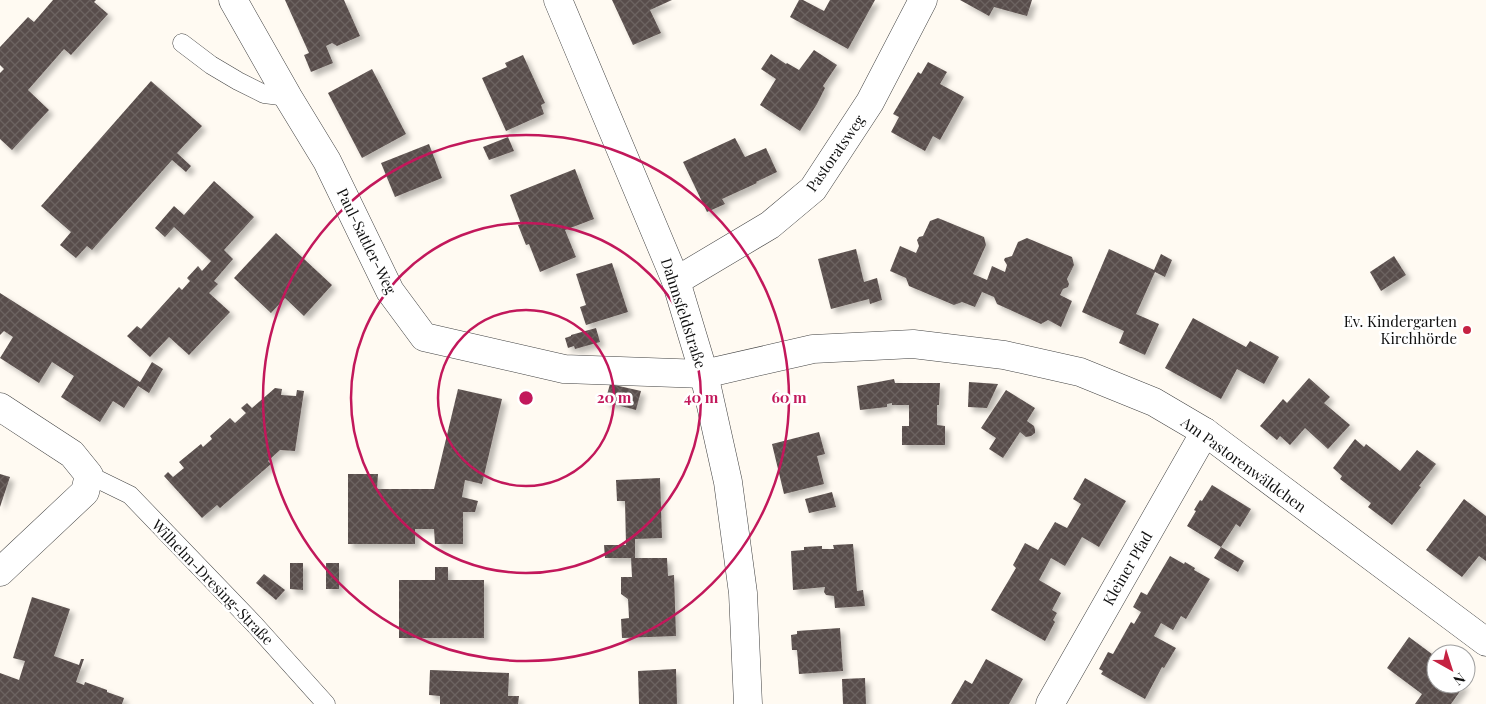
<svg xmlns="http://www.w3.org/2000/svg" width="1486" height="704" font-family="'Playfair Display',serif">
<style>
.building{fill:url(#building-cross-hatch);filter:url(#shadow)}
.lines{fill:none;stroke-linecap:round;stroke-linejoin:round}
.service-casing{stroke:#424242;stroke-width:19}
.minor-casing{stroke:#424242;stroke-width:29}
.service{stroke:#fff;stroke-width:18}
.minor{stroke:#fff;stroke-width:28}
.ring{fill:none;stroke:#c2185b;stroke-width:2.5}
.poi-dot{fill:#c52242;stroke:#fff;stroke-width:2}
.labels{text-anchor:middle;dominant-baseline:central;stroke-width:5;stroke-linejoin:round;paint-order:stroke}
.street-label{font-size:15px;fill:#0f0f0f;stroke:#fff}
.poi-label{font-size:15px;fill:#0f0f0f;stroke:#fff;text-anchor:end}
.centre{fill:#c2185b;stroke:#fff;stroke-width:2.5}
.ring-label{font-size:15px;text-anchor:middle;font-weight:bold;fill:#c2185b;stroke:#fff;stroke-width:5;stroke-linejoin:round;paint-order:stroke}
</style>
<defs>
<pattern id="building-cross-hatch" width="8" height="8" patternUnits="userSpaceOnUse" patternTransform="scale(1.25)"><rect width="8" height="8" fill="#594e4b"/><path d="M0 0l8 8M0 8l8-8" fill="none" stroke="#6c6361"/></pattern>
<filter id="shadow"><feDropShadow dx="4.5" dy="4.5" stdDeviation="2.5" flood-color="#0004"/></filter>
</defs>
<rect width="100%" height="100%" fill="#fffaf2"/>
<g class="building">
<path d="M53 0H96L94 2 108 14 71 55 64 49 28 90 49 110 12 150 0 139V73L4 69 0 65V47L28 17 34 22Z"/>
<path d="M285 0H344L360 36 337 46 332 43 326 46 333 63 311 72 304 55 309 53Z"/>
<path d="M612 0H672L650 10 661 33 633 45Z"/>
<path d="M799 0H803L824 11 830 0H875L848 49 790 17Z"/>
<path d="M960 0H1032L1027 16 994 7 989 16Z"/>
<path d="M814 50 837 65 823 86 825 88 817 104 800 131 760 105 776 79 761 69 771 54 786 64 787 63 799 70Z"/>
<path d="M523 55 545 103 541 105 544 114 506 131 482 78 507 67 505 63Z"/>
<path d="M928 62 947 72 940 84 964 97 940 140 933 136 925 151 891 132 899 117 893 114 918 72 921 74Z"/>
<path d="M372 69 406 134 362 158 328 93Z"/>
<path d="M151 81 202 126 177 153 191 166 186 172 172 160 92 250 87 246 76 258 60 245 71 232 41 206Z"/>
<path d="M508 137 514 151 489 160 483 147Z"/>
<path d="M735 138 745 157 766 148 777 172 756 182 757 183 722 199 725 204 707 212 683 162Z"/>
<path d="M429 144 442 178 395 197 381 163Z"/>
<path d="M575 169 594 219 565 230 576 257 540 272 529 244 526 245 518 225 521 224 510 195Z"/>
<path d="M214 181 254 217 224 250 233 259 214 281 218 284 209 293 230 312 189 355 169 337 150 357 127 336 137 326 141 329 179 287 182 290 190 281 187 278 198 266 202 271 211 261 174 227 165 237 155 228 174 206 184 215Z"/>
<path d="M938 218 984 237 986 245 973 274 987 280 992 266 1005 272 1007 265 1004 260 1005 258 1012 256 1018 242 1027 238 1072 257 1074 265 1067 279 1069 284 1068 287 1063 289 1060 295 1072 301 1061 327 1048 320 1041 324 997 304 994 297 982 292 975 307 962 302 954 305 909 286 906 278 890 271 900 246 916 253 919 246 917 240 919 237 923 236 930 221Z"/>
<path d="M276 233 332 285 304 316 285 298 271 313 234 278Z"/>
<path d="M856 249 864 282 877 278 882 300 870 304 869 299 831 309 818 259Z"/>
<path d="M1109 249 1154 270 1161 254 1172 260 1165 277 1155 272 1136 314 1159 324 1145 355 1119 343 1124 331 1082 312Z"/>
<path d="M1394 256 1406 275 1381 291 1370 272Z"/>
<path d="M612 263 628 312 586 325 580 307 586 305 576 274Z"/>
<path d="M0 293 140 382 152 362 163 369 149 393 138 386 124 408 113 401 100 422 61 397 74 376 52 362 39 383 0 358 13 337 4 331 0 335Z"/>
<path d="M1193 318 1246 347 1250 341 1279 357 1264 384 1237 369 1221 399 1165 368Z"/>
<path d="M596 328 600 342 575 349 574 346 568 348 565 338 571 336V335Z"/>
<path d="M1309 378 1330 397 1324 403 1350 425 1328 449 1305 428 1290 445 1280 436 1277 440 1260 426 1283 399 1287 403Z"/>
<path d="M894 379 895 383H940L939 405H937V425L945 426V445H902V426H909V405H892V403L887 404V407L860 410 857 386Z"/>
<path d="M969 382 998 384 987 408 968 407Z"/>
<path d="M610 384 641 391 636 410 605 402Z"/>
<path d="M275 388 282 389 281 395 296 396 297 390 304 391 295 451 280 450 268 461 271 464 220 508 217 505 202 518 164 476 168 472 173 477 184 468 179 462 201 444 203 447 212 439 210 436 230 418 235 423 246 413 241 408 247 403 252 408Z"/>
<path d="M458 389 502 399 482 484 465 480 462 497 478 501 475 512H463V544H435L434 529H415V544H348V474H378L377 489H434Z"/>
<path d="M1006 390 1035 408 1027 421 1034 426 1035 430V433L1031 436 1026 437 1020 432 1003 458 989 449 996 438 981 428Z"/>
<path d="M819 432 825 454 817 456 824 484 784 494 772 444Z"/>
<path d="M1355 439 1364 447 1366 444 1400 471 1417 450 1436 464 1419 486 1421 487 1392 525 1368 507 1371 503 1340 479 1342 476 1333 468Z"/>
<path d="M0 474 10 477 0 507Z"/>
<path d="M660 478 662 538 635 539V558H667L668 576 674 575 676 636 622 638 621 619 629 618 628 599 621 594V577H632L631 558H605L604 545H626L625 501H617L616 480Z"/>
<path d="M1085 478 1126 501 1099 547 1082 537 1065 566 1051 558 1039 580 1061 593 1052 610 1057 613 1053 620 1055 622 1045 641 991 610 1016 568 1013 565 1025 543 1038 550 1055 522 1067 528 1081 504 1073 499Z"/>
<path d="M1212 485 1251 509 1240 527 1236 524 1221 547 1187 526 1196 511 1194 510 1200 500 1202 501Z"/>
<path d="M832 492 836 507 809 513 805 499Z"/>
<path d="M1464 499 1486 516V561L1479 556 1462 577 1426 550Z"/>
<path d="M853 544 857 591 863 590 865 606 835 608 834 596 826 595 824 592 825 587 793 590 791 551 804 550V547L822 546V549H834L833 545Z"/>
<path d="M1221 547 1244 561 1238 572 1214 558Z"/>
<path d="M1170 556 1184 564 1185 562 1195 568 1194 570 1210 579 1186 619 1181 616 1173 630 1161 623 1154 636 1176 648 1164 668 1162 667 1145 699 1101 674 1103 671 1099 669 1108 652 1113 654 1131 622 1134 624 1141 612 1133 607 1141 592 1147 595Z"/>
<path d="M290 563H303V590L290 589Z"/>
<rect x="326" y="563" width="13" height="26"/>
<path d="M435 567H448V580H484V638H399V580H435Z"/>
<path d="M264 574 285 590 276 600 256 583Z"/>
<path d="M32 597 70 609 54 656 79 665 81 659H84L76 682 84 685 85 682 107 690V692L124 698 122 704H0V673L19 680 25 661 13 658Z"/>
<path d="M840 628 843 671 799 674 797 650H792L791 635 797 634V631Z"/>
<path d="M1409 637 1436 657V684H1465L1451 704H1415L1422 694 1387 668Z"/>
<path d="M986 659 1023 679 1009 704H951L965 680 972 684Z"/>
<path d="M676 669 677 704H639L638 671Z"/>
<path d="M430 670 509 673 508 696H519L518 704H440V696L429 695Z"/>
<path d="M865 678 866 704H843L842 679Z"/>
</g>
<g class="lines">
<g class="service-casing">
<g id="service">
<path d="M182 43 211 65 238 81 264 94 288 97"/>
<path d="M89 475 130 495 255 625 326 704"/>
</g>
</g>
<g class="minor-casing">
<g id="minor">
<path d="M233 0 288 97 327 161 390 291 424 337 564 369 704 374 813 349 913 344 1004 355 1080 372 1154 402 1205 432 1486 642"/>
<path d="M558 0 676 281 704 374 728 482 743 593 748 704"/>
<path d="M676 281 770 225 813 189 870 102 923 0"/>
<path d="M0 407 72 454 89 475 85 492 0 572"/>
<path d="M1050 704 1205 432"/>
</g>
</g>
<use href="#service" class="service"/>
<use href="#minor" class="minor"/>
</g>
<g class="ring">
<circle cx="526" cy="398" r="88"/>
<circle cx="526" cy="398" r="175"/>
<circle cx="526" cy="398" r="263"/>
</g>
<circle class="poi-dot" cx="1467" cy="330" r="5"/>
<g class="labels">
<g class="street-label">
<text transform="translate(835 153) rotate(-55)">Pastoratsweg</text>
<text transform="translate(367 241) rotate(64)">Paul-Sattler-Weg</text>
<text transform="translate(684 313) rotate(72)">Dahmsfeldstraße</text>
<text transform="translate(1244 464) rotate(36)">Am Pastorenwäldchen</text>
<text transform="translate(1127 568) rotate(-60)">Kleiner Pfad</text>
<text transform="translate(213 582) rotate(46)">Wilhelm-Dresing-Straße</text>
</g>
<g class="poi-label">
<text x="1457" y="321">Ev. Kindergarten<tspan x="1457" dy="17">Kirchhörde</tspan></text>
</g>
</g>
<circle cx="526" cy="398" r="8" class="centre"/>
<g class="ring-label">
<text x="614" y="403">20 m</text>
<text x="701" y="403">40 m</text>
<text x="789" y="403">60 m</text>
</g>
<g transform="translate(1451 669) rotate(141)"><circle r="24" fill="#ffffff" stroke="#9f9f9f"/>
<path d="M0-4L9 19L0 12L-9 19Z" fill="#c52242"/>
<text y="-8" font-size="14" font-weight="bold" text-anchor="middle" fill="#0f0f0f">N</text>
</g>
</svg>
